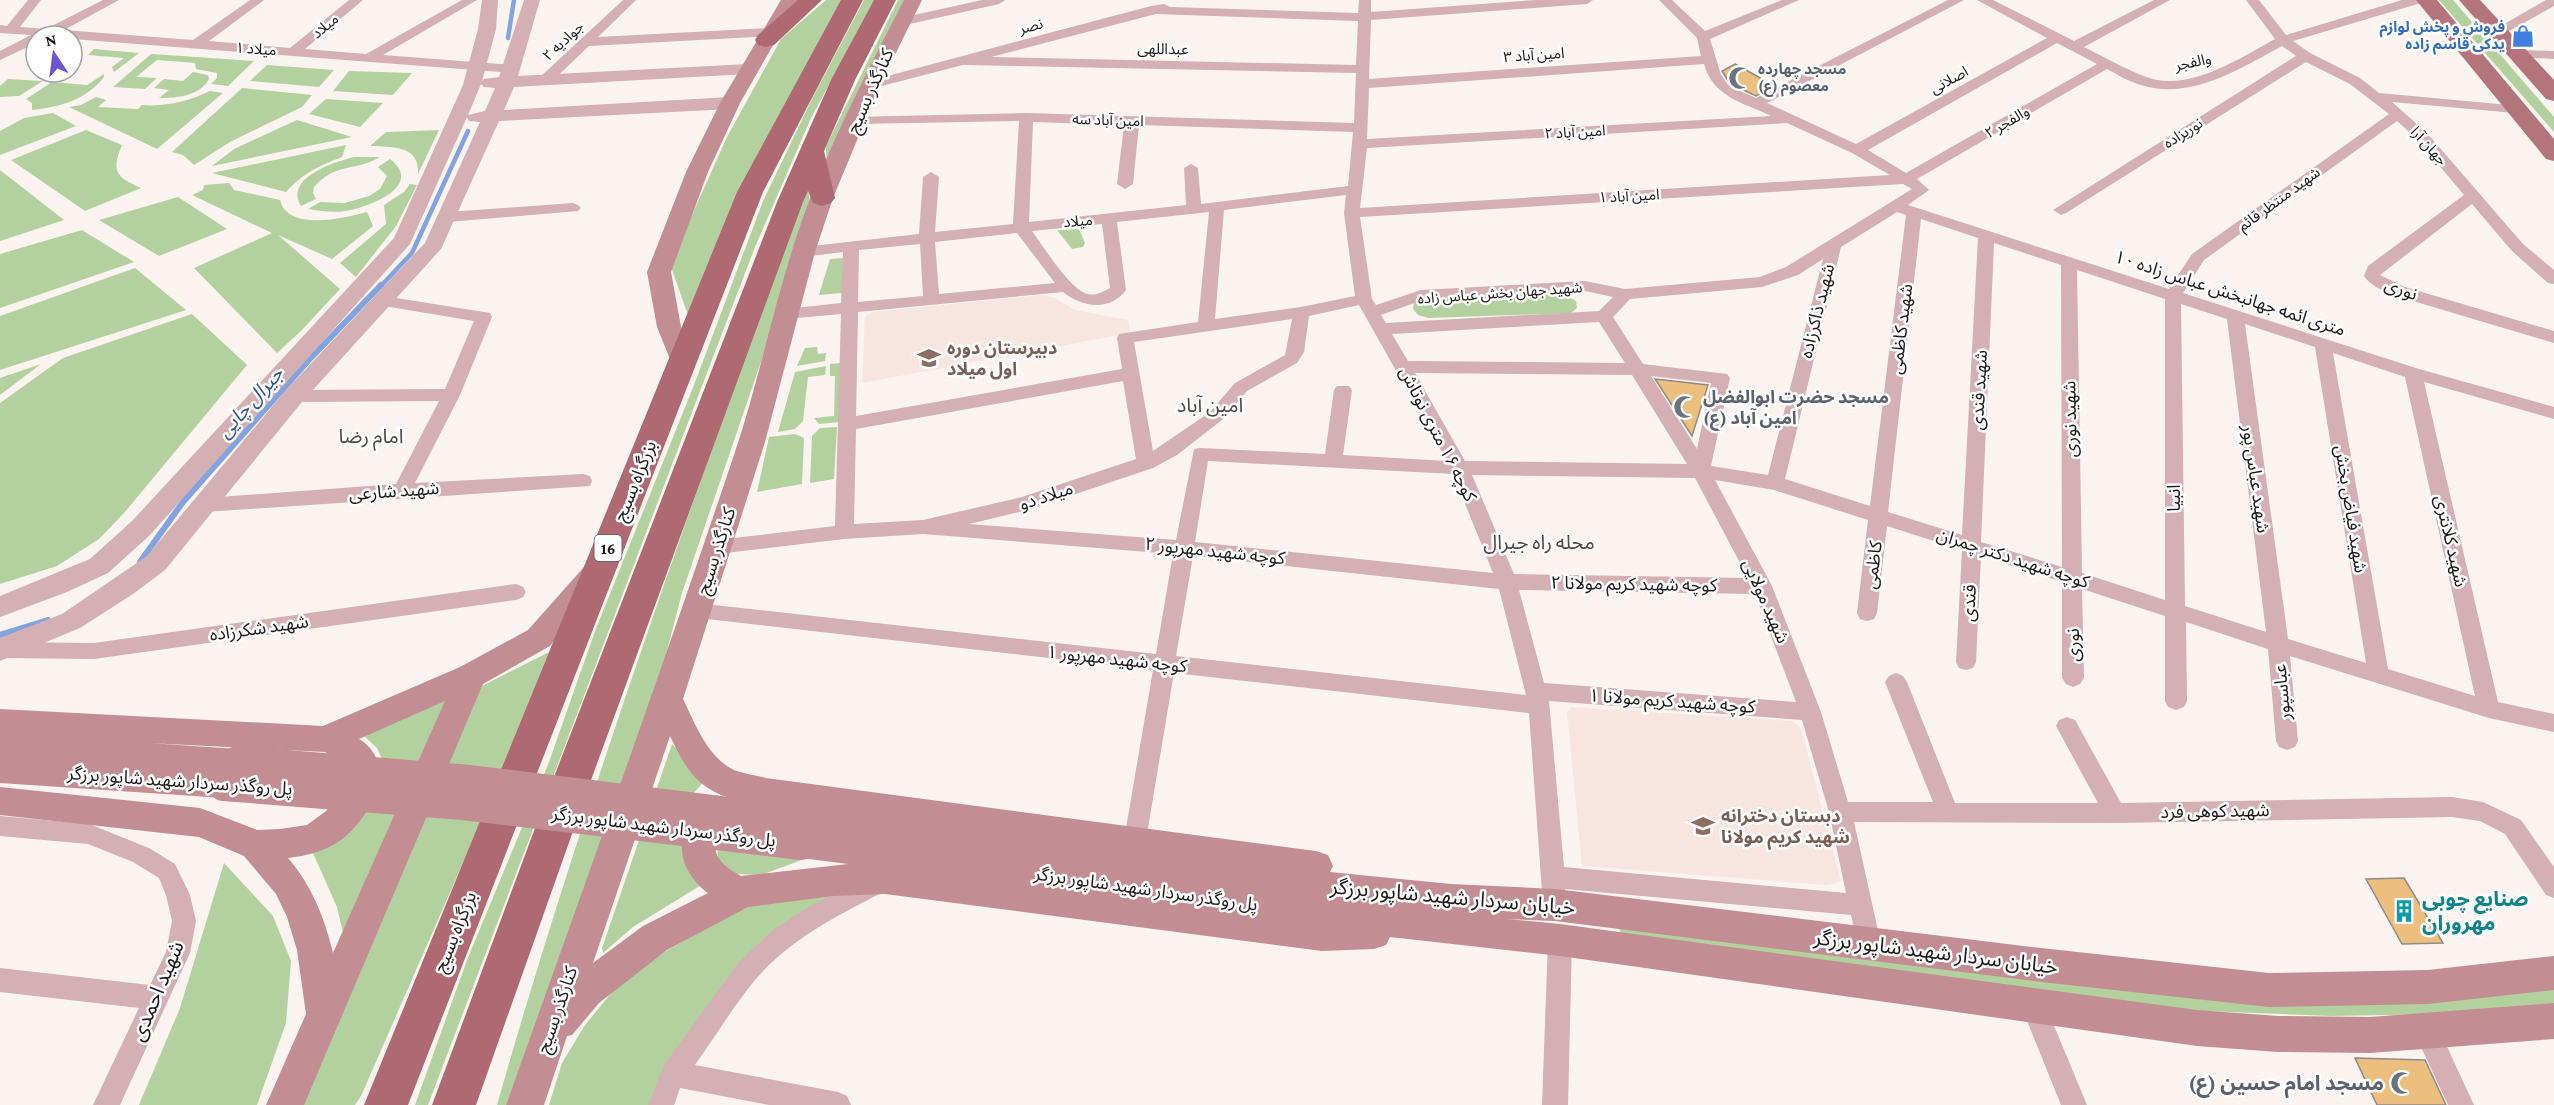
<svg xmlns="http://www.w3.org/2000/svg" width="2554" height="1105" font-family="'Crimson Pro','Noto Sans Arabic',serif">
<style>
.built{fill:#f7e6e0}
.green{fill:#b3d19e}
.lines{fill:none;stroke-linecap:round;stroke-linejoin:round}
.stream-far1{stroke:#81a3df;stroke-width:4.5}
.stream{stroke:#81a3df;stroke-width:6}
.building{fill:#ecbf7f;stroke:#918c86;stroke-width:1.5}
.minor{fill:#d4afb3;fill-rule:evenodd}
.tertiary{fill:#d4afb3;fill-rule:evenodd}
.secondary{fill:#c28d93;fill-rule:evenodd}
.primary{fill:#b4747c;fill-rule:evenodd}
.trunk{fill:#ae6972;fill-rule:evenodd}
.secondary-bridge{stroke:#c28d93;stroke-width:34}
.labels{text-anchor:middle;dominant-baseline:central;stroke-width:5;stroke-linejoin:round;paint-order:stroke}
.far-street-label{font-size:15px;fill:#1c1918;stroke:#fff}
.far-shop-label{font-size:15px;font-weight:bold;fill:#366cbe;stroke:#fff;text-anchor:end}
.far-worship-label{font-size:15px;font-weight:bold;fill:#5b616d;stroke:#fff;text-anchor:start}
.shield{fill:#fff;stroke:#605e5d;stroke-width:1.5}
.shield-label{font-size:16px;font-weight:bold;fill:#1c1918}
.street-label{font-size:18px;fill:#1c1918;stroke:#fff}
.education-label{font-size:18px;font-weight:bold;fill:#785e54;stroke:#fff;text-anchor:start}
.worship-label{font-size:18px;font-weight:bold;fill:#5b616d;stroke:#fff;text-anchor:start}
.water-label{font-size:20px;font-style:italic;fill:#2c549c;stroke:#fff}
.neighbourhood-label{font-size:20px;fill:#4f4845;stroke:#fff}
.near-street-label{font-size:21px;fill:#1c1918;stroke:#fff}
.near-culture-label{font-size:21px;font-weight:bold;fill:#0d838f;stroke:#fff;text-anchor:start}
.near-worship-label{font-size:21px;font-weight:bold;fill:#5b616d;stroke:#fff;text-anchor:end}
</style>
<rect width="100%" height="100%" fill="#fbf3ef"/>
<g class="built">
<path d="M1041 295 1055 298 1075 310 1128 320 1130 333 862 383 865 316 872 312Z"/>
<path d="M1572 707 1792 721 1801 728 1841 881 1827 885 1582 866 1567 712Z"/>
</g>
<g class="green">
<path d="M826 0H842L690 321 670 264 727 137 781 39Z"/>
<path d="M864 0H875L811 118 755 247 428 1105H415L467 960 549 762 595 631 694 385 763 201 813 97Z"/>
<path d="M898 0H909L827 176 826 146Z"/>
<path d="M2439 0H2453L2554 117V132Z"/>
<path d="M94 49 139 53 114 72 112 67 124 58 88 55Z"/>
<path d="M151 54H152L254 61 228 86 211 84 217 78V73L196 69 195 63 157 60 136 77 157 78 145 89 113 87Z"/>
<path d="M267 65 334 70 319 87 250 81Z"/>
<path d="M349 71 412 73 393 95 333 91Z"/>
<path d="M193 72 208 75 209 79C200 96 177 98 159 98L169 90 154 88 164 79 183 81Z"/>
<path d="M104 74V77C86 100 60 107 32 110V103L26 99 52 82 87 85Z"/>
<path d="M8 79 43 81 19 96 0 97V86Z"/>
<path d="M242 88 312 95 302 107 230 142 194 165 183 155 172 152Z"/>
<path d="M210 91 223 93 157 149 69 107 81 105 96 97 106 100 98 107 138 109 142 105C166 107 189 101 210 91Z"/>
<path d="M326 99 383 103 360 127 309 114Z"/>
<path d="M53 113 76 126 0 155V131L24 118Z"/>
<path d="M297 120 352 137 212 166 234 149Z"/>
<path d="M86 130 122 145C111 171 116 177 141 188L85 211 11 160Z"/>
<path d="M439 130 418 174C420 145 392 147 370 146L386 132Z"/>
<path d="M346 145 342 157C319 166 303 173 286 192L212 173Z"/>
<path d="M354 157H380C355 172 336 162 314 187L313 193 316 199 301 206C284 178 334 162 354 157Z"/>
<path d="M390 159C425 186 369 207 346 211 333 213 321 211 308 209L320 202 345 203 369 196 380 189 387 176 378 167Z"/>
<path d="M0 170 64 220 0 241Z"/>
<path d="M229 183 234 190 280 200C288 232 345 218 367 212L373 226 332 259 278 235 340 289 301 331 277 353 194 268 272 233 192 195 203 190 204 185Z"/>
<path d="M410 184 417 185 396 226 356 277 340 263 386 224 384 205 404 192Z"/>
<path d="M808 190 812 212 682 593 647 728 506 1105H497C580 813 684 528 785 242Z"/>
<path d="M178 197 227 229 159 256 99 220Z"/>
<path d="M1079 229 1085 243 1083 247 1072 249 1057 230Z"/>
<path d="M82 230 134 262 0 308V254Z"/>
<path d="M844 258 842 293 819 295 830 259Z"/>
<path d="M135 268 186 310 0 370V316Z"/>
<path d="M1563 294 1576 301 1577 308 1571 313 1428 318 1418 315 1413 309 1414 302 1422 298Z"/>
<path d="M192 314 247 365 124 513 99 539 57 566 0 584V403L63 358Z"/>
<path d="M817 347 818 354 826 353 825 361 797 366 805 348Z"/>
<path d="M842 363 841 422 819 424 814 418 834 416 835 376H830V364Z"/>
<path d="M41 364 0 395V378Z"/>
<path d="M826 366 825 375 808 377 803 421 795 429 778 432 795 372Z"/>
<path d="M837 427 834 479 810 483 812 436 820 428Z"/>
<path d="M795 434 804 438 802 484 757 492 769 437Z"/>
<path d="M549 652 469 849 361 1096 355 1105H299L482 686Z"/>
<path d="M450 698 343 933 337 907 312 851 384 763 377 748 364 736Z"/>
<path d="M672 744 706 779 684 804 703 884 633 927 603 953 602 948Z"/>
<path d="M717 845 807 858 761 875 735 874 718 859Z"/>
<path d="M224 863 273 916 291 961 286 1023 257 1105H139L180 1008Z"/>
<path d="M853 885 804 913 652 1105H549L562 1063 585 1025 621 981 668 950 744 907Z"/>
<path d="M1619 928 1861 954 2554 987V1004L2442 1014 2331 1016 2203 1011 2075 997 1621 935Z"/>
</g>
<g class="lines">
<g class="stream-far1">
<path d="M508 38 514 0"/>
<path d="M380 287 412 253 468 131"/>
</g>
<g class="stream">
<path d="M140 562 183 502 307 362 381 285"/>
<path d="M0 635 48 620"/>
</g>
</g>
<g class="building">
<path d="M1735 64 1775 86 1756 96 1730 84 1722 71Z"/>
<path d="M1655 379 1708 385 1692 436Z"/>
<path d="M2404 878 2443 943 2402 944 2366 879Z"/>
<path d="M2355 1058 2425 1060 2446 1105H2377Z"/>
</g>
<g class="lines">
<g class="minor">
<path d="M28 0H41L20 27 46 29 103 0H119L64 30 193 40 250 0H264L209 41 290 48 349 0H363L305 49 366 54 462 0H477L383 55 512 65 519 69 512 73 72 39V36H36V43L0 60V51L31 35 0 33V25L7 26Z"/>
<path d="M623 0H636L598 37 771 28 778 32 771 36 589 46 549 84H539L537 81 539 78Z"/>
<path d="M982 0H1005L999 4 901 26 894 22 896 19Z"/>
<path d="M1359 0H1371V12L1536 0H1593L1587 4 1371 20 1369 79 1701 56 1697 38 1659 0H1672L1705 31 1782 0H1799L1710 39 1721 75 1729 86 1756 98 1948 0H1964L1767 103 1856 144 2047 38 1977 0H1993L2074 41 2154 0H2170L2084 47C2104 57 2125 69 2146 77 2188 93 2240 58 2275 39L2246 0H2259L2286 35 2402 0H2422L2421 3 2293 41 2310 53 2360 78 2379 93 2520 106 2522 109 2515 113 2392 102 2427 133 2523 244 2554 270V284L2548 283 2511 250 2472 204 2380 275 2405 287 2554 331V343L2393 295C2382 290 2371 286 2364 276L2368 266 2464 195 2417 139 2397 121 2204 260 2183 293 2419 369 2554 407V419L2424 382 2498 702 2554 714V732L2489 718 2290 656 2298 741 2295 747 2287 750 2279 747 2276 741 2268 649 2186 622 2187 701 2184 707 2176 710 2168 707 2165 701V616L2082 589 2084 678 2080 684 2073 687 2066 684 2062 678V582L1981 556 1976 662 1973 668 1966 670 1959 668 1956 662 1962 550 1887 526 1877 613 1874 619 1867 621 1860 619 1857 613 1868 520 1774 490 1715 480 1772 586 1821 712 1848 802H1933L1885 682 1889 676 1896 673 1903 676 1907 682 1955 803H2098L2056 726 2059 720 2067 717 2075 720 2121 803 2452 797 2483 802 2521 820 2554 867V898L2546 895 2505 834 2480 821 2452 817 2115 823 1854 822 1881 944 1878 952 1869 955 1860 952 1851 915 1565 889 1567 905 1563 913 1555 916 1547 913 1543 905 1529 713 1174 673 1146 840 1143 847 1135 850 1127 847 1124 840 1153 670 689 617 686 611 689 605 696 603 1156 654 1173 554 923 534 844 539 717 554 710 552 707 547 710 542 717 540 835 526 841 314 786 319 780 318 778 314 780 310 786 309 841 303 843 252 803 257 795 252 803 247 919 234 923 177 931 172 939 177 935 232 1013 224 1019 121 857 124 850 120 852 117 1026 113 1354 123 1356 73 963 65 870 89 865 88 863 85 865 82 1151 6 1164 4 1170 7 1358 13ZM1156 14 1358 21 1356 65 991 57ZM2057 43 2097 64 1906 173 1868 150ZM2282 46 2296 56 2053 210 2061 215 2066 213 2306 62 2350 84 2389 114 2192 254 2169 289 1908 205 1929 190 1917 179 2107 69C2118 75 2130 82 2141 85 2191 101 2241 68 2282 46ZM1704 64C1713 97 1742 102 1771 116L1367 139 1369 88ZM1033 122 1124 125 1117 184 1125 189 1133 184 1139 125 1353 132 1348 186 1201 204 1198 168 1191 164 1184 168 1186 205 1029 222ZM1787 123 1852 153 1890 175 1360 208 1367 148ZM1903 184 1912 189 1786 267 1760 277 1625 289 1585 281 1421 290 1376 305 1372 299 1360 217ZM1346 195 1344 213 1355 296 1301 307 1215 319 1224 210ZM1209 212 1198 322 1119 334 1117 338 1122 369 856 416 858 312 1063 292C1081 307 1110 312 1126 290L1117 222ZM1897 212 1906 215 1870 506 1785 479 1841 247ZM1921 219 1978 238 1962 535 1888 512ZM1102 224 1110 288C1102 292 1097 296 1088 294 1071 291 1043 246 1032 231ZM1017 233 1055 283 939 294 935 242ZM1994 243 2061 265 2062 567 1981 542ZM920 244 923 296 858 302 859 250ZM1823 259 1768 475 1711 466 1730 378 1727 374 1643 364 1613 317 1630 299 1762 287 1798 275ZM2077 270 2165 299V600L2082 573ZM1585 291 1613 297 1599 311 1386 323 1381 315 1423 300ZM2181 304 2227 319 2266 632 2185 606ZM1359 305 1447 461 1343 455 1352 390 1349 386H1337L1334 390 1325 454 1200 448 1194 449 1176 540 969 524 1031 509 1153 468 1177 455 1222 420 1247 391 1297 363 1304 352 1309 316ZM1292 319 1285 355 1235 383 1210 412 1153 451 1134 342ZM1599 322 1625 363 1408 361 1392 334ZM2245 324 2315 347 2366 663 2288 639ZM2333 353 2405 377 2475 696 2388 669ZM1415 373 1632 375 1687 464 1465 461ZM1651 376 1711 383 1697 449ZM1123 381 1136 459 1022 497 923 520 854 524 856 429ZM1208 461 1453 474 1493 573 1195 542ZM1472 475 1695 478 1748 578 1514 574ZM1193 556 1499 589 1526 695 1176 656ZM1519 590 1755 594 1796 702 1544 683ZM1549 701 1802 720 1829 812 1846 893 1564 867Z"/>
<path d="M2546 0H2554V6L2504 34H2494L2492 31Z"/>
<path d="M2519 50 2554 51V59L2514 57 2512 54Z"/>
<path d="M573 203 578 205 581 208 578 211 448 222 440 217 448 212Z"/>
<path d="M384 296 484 312 490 313 492 317 460 395 415 483 583 474 590 476 592 481 590 486 205 512 198 510 196 505 198 500 205 498 396 484 439 401 294 402 288 400 285 396 288 392 294 390 445 389 474 321 378 305 376 301 378 297Z"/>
<path d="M516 584 523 587 526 592 523 597 516 600 94 659 0 658 1 642 94 643Z"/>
<path d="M0 816 89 824 149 848 175 864 190 895 196 921 190 953 120 1105H93L139 1008 0 992V968L150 985 166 952 172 921 166 895 159 878 133 862 88 844 0 836Z"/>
<path d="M877 872 885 875 889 883 885 891C839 915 791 938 756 979 734 1005 715 1037 695 1065L838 1092 847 1096 851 1105H769L680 1088 674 1105H648L664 1065 739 962 773 930 807 908Z"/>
<path d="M1560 929 1569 932 1572 940 1568 1105H1542L1548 940 1551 932Z"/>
<path d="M2033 994 2042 997 2087 1105H2061L2021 1006 2024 997Z"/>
<path d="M2427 1020 2436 1023 2474 1105H2448L2414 1032 2418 1023Z"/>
</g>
<path class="tertiary" d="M482 0H498L496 29 482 81 484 79 499 77 524 0H540L518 76 748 64 754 65 757 69 754 73 748 74 514 87 504 110 730 97 737 99 739 103 737 107 730 109 499 121 441 249 302 402 165 570 133 594 80 628 0 661V638L62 614 147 556 286 390 425 243 480 122 469 121 467 117 410 244 150 535 108 573 67 592 0 617V596L90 559 132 521 394 238 463 85 478 29ZM481 84 484 87 495 88 485 111 468 115Z"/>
<g class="secondary">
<path d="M781 0H799L740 103 708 172 671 272 681 327 696 363 692 369 683 371 674 369 657 327 647 272 686 172 720 103Z"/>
<path d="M904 0H922L880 85 833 198 815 252 765 442 683 699C695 723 707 757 734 770 744 774 756 775 766 778L1316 851 1328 855 1333 866 1330 872 1451 884 1555 889 2041 948 2269 973 2428 970 2554 956V990L2428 1004 2269 1007 2041 982 1555 921 1507 919 1560 924 2197 1010 2278 1016 2370 1017 2554 1003V1039L2370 1053 2278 1052 2197 1046 1560 956 1390 937 1386 945 1374 949 1322 951 885 894 833 896 748 907 667 950 599 1003 572 1035 567 1036 544 1105H506C583 890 660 675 733 458 756 391 770 321 791 254 818 165 862 82 904 0ZM670 736C678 753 687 771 701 783 728 805 772 807 804 811L798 814 793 824 796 830 789 832 784 843 789 854 801 858 848 864 741 876C728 868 710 858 717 839 720 831 728 824 733 815L728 805C724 803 718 801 714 801 696 804 682 833 682 849 682 866 695 884 708 893L643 926 593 963Z"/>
<path d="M594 564 604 567 608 575 550 646 483 684 304 1105H266L306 1014 297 950 287 917 276 894 244 856 199 837 0 815V787L200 808 257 830 280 829 307 825 326 811 345 788 348 777 347 766 325 752 148 743 238 749 249 753 254 763 249 773 237 777 240 784 236 794 224 798 0 783V709L323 726 460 667 528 630 584 567ZM445 701 333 953C325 919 311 884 288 858 306 856 326 851 341 840 370 818 400 764 359 739Z"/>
</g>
<g class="primary">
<path d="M2416 0H2437L2554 139V161L2546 159Z"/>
<path d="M2459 0H2480L2554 80V101L2546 99Z"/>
</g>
<g class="trunk">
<path d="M798 0H822L774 45 766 47 758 45 755 40 758 35Z"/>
<path d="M841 0H863L763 192 408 1105H364L737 192Z"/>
<path d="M874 0H896L855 80 824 151 835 198 831 203 822 206 813 203 808 191 803 202 595 769 476 1105H432L557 769 777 202 831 80Z"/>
</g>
<g class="secondary-bridge">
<path d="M238 763 470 782 810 824"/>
<path d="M224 784 463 803 801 843"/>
</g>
</g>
<defs>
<g id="shop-bare" transform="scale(1.8)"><path d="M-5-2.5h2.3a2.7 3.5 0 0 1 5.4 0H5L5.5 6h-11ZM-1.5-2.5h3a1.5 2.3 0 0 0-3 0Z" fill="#3f7fe0" stroke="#fff" stroke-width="2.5" paint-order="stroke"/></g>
<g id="mosque-bare" transform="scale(1.8)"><path d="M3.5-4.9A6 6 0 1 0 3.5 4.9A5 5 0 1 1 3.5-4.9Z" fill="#6b7280" stroke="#fff" stroke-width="2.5" paint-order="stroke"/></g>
<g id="school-bare" transform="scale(1.8)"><path d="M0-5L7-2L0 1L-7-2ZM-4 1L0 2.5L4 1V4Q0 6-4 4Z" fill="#8d6e63" stroke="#fff" stroke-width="2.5" paint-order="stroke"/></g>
<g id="building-bare" transform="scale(1.8)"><path d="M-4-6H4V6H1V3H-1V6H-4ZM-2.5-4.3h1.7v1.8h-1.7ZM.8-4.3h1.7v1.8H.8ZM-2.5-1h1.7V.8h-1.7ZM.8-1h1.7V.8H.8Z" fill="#0f9aa8" stroke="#fff" stroke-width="2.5" paint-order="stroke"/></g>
</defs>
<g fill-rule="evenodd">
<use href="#shop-bare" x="2523" y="36"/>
<use href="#mosque-bare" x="1740" y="78"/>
<use href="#school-bare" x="929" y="358"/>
<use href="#mosque-bare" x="1685" y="407"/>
<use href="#school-bare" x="1703" y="826"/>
<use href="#building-bare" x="2404" y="911"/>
<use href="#mosque-bare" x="2402" y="1083"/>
</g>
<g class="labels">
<g class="far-street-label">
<text transform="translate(325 26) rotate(-39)">میلاد</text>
<text transform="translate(1031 26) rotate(-15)">نصر</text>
<text transform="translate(563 41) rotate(-43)">جوادیه ۲</text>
<text transform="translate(256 49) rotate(4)">میلاد ۱</text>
<text transform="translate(1163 49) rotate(1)">عبداللهی</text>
<text transform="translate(1534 55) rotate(-4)">۳ امین آباد</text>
<text transform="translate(2193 62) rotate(-12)">والفجر</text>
<text transform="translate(1949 80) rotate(-29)">اصلانی</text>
<text transform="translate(1108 120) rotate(2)">امین آباد سه</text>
<text transform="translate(2007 122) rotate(-30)">والفجر ۲</text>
<text transform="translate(1575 132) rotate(-3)">۲ امین آباد</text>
<text transform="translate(2183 133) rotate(-32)">نوریزاده</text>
<text transform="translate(2429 146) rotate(48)">جهان آرا</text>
<text transform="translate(1629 196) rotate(-3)">۱ امین آباد</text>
<text transform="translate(2279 199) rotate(-36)">شهید منتظر قائم</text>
<text transform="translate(1078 221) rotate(-5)">میلاد</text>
<text transform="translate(1500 293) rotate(-4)">شهید جهان بخش عباس زاده</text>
</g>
<g class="far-shop-label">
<text x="2505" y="27">فروش و پخش لوازم<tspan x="2505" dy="17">یدکی قاسم زاده</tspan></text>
</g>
<g class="far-worship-label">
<text x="1758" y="69">مسجد چهارده<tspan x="1758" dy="17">معصوم (ع)</tspan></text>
</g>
<rect class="shield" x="594.5" y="535" width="27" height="26" rx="4.5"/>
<g class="shield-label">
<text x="608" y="548">16</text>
</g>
<g class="street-label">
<text transform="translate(870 91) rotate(-66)">کنارگذر بسیج</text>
<text transform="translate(2401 289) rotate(20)">نوری</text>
<text transform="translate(2230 293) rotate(18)">۱۰ متری ائمه جهانبخش عباس زاده</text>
<text transform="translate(1817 311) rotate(-76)">شهید ذاکرزاده</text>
<text transform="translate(1901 329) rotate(-83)">شهید کاظمی</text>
<text transform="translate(1979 390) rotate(-87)">شهید قندی</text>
<text transform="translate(2070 419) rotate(-91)">شهید نوری</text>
<text transform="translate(1438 434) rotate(63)">کوچه ۱۶ متری نوتاش</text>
<text transform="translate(2256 479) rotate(82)">شهید عباس پور</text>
<text transform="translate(635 481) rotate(-68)">بزرگراه بسیج</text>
<text transform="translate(394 491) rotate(-4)">شهید شارعی</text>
<text transform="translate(1046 496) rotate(-18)">میلاد دو</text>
<text transform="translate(2174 498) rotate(-90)">انبیا</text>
<text transform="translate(2351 509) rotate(81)">شهید فیاض بخش</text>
<text transform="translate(2451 541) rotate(77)">شهید کلانتری</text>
<text transform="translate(716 551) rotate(-72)">کنارگذر بسیج</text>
<text transform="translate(1215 551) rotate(6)">کوچه شهید مهرپور ۲</text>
<text transform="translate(2013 558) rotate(18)">کوچه شهید دکتر چمران</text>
<text transform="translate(1873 565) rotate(-83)">کاظمی</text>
<text transform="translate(1634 584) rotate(1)">کوچه شهید کریم مولانا ۲</text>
<text transform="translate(1766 601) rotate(66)">شهید مولایی</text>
<text transform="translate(1969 603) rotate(-87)">قندی</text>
<text transform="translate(259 628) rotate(-8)">شهید شکرزاده</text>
<text transform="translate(2073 645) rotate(-91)">نوری</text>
<text transform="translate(1117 659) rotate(6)">کوچه شهید مهرپور ۱</text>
<text transform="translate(2282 692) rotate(-95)">عباسپور</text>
<text transform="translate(1672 701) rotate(4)">کوچه شهید کریم مولانا ۱</text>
<text transform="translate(180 781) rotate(4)">پل روگذر سردار شهید شاپور برزگر</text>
<text transform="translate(2215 811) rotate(-1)">شهید کوهی فرد</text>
<text transform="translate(664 827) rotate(7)">پل روگذر سردار شهید شاپور برزگر</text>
<text transform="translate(1146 889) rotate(8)">پل روگذر سردار شهید شاپور برزگر</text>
<text transform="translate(455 932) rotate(-68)">بزرگراه بسیج</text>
<text transform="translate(557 1010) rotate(-71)">کنارگذر بسیج</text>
</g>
<g class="education-label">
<text x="947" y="348">دبیرستان دوره<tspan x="947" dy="21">اول میلاد</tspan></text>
<text x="1721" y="816">دبستان دخترانه<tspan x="1721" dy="21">شهید کریم مولانا</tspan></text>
</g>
<g class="worship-label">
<text x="1703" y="397">مسجد حضرت ابوالفضل<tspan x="1703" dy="21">(ع) امین آباد</tspan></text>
</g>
<g class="water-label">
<text transform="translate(250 402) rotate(-48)">جیرال چایی</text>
</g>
<g class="neighbourhood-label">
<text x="1210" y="405">امین آباد</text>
<text x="371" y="436">امام رضا</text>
<text x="1539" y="542">محله راه جیرال</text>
</g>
<g class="near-street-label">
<text transform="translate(1453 897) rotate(5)">خیابان سردار شهید شاپور برزگر</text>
<text transform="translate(1936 952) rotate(7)">خیابان سردار شهید شاپور برزگر</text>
<text transform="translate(157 991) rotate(-67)">شهید احمدی</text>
</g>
<g class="near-culture-label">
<text x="2422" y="899">صنایع چوبی<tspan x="2422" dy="24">مهروران</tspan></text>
</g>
<g class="near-worship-label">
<text x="2384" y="1083">مسجد امام حسین (ع)</text>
</g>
</g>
<g transform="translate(54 54) rotate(347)"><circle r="28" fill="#ffffff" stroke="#a4a3a3" stroke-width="1.5"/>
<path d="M0-4.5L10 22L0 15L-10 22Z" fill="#6b56d0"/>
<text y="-9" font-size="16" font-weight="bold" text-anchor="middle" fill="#1c1918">N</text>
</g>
</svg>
